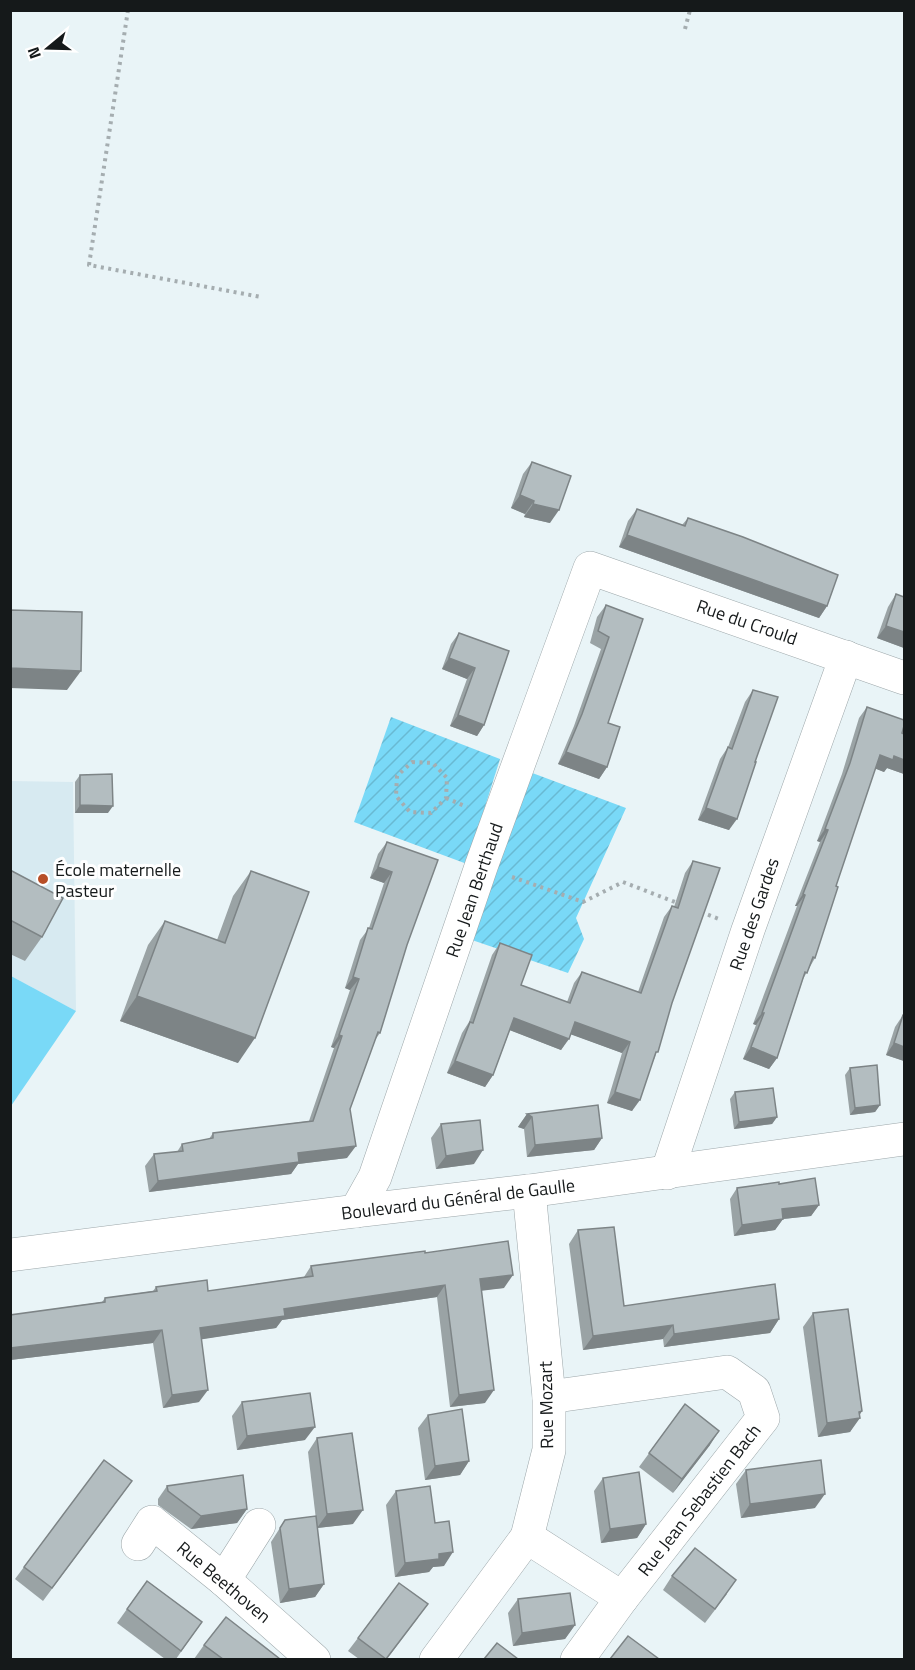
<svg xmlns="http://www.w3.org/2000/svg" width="915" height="1670" font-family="'Titillium Web',sans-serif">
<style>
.built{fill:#d7eaf1}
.park{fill:#79d9f7}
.garden{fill:url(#garden-furrows)}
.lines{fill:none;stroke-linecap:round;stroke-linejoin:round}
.minor-casing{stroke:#9da7aa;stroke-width:34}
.path{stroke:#a5adb0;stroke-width:4;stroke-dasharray:3 4.5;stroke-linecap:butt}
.minor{stroke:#fff;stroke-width:33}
.wall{fill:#9aa3a5}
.shaded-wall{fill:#7d8486}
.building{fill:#b3bdc0;stroke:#7d8486;stroke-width:1.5}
.poi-dot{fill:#b74f28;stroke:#fff;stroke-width:2}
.labels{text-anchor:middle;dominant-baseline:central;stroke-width:6;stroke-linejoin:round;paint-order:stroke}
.street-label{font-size:18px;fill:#15191a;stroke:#fff}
.poi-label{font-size:18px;fill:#15191a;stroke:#fff;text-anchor:start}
</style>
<defs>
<pattern id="garden-furrows" width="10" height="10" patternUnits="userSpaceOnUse" patternTransform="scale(1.5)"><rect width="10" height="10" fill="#79d9f7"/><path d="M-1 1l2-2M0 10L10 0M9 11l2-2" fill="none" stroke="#68bad3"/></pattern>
</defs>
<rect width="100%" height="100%" fill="#e9f4f7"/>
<path class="built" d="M10 781 73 782 76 1011 11 976Z"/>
<path class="park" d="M11 976 76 1011 11 1106Z"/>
<g class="garden">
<path d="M391 717 500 759 467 864 354 822Z"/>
<path d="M527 771 626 808 576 918 584 939 568 973 469 939Z"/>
</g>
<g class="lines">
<g class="minor-casing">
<g id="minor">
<path d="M667 1173 748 930 846 657"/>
<path d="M356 1211 375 1177 482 864 590 568 904 678"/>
<path d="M10 1255 356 1211 529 1191 904 1139"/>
<path d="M549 1397 727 1372 754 1391 763 1418 622 1598 577 1660"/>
<path d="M527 1537 622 1598"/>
<path d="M138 1544 152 1522 224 1580 314 1660"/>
<path d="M224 1580 259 1525"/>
<path d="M436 1660 527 1537 549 1450V1397L529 1191"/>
</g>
</g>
<g class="path">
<path d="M128 10 89 265 261 297"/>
<path d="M685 29 690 10"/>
<path d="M412 762 433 763 447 778 446 798 431 813 410 812 396 796 397 776Z"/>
<path d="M446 798 467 807"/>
<path d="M512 877 583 902 623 882 680 904"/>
<path d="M701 912 719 919"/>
</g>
<use href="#minor" class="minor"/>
</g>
<g class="wall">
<path d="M532 462 550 523 524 517 525 514 511 508 523 474Z"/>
<path d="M637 509 682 525 688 518 827 606 819 618 619 547 628 521Z"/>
<path d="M896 594 904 648 877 638 888 607Z"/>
<path d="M606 605 643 619 608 723 607 767 599 779 558 764 574 726 601 649 590 643 597 617Z"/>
<path d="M459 633 509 651 484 725 477 736 450 726 467 679 442 669 451 644Z"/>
<path d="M753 690 755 762 729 830 698 820 720 759 728 747 745 702Z"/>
<path d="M867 707 904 734V774L887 768 884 772 875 768 836 886 815 958 803 979 777 1058 769 1069 743 1059 756 1025 753 1024 797 906H795L820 842 817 841 842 774 859 718Z"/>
<path d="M80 775 108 813H75V782Z"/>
<path d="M387 842 407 945 380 1033 375 1040 350 1109 347 1158 298 1164 291 1174 149 1192 145 1166 154 1154 177 1152 182 1144 209 1139 213 1133 309 1121 334 1048 331 1047 350 990 345 988 360 940 369 928 384 883 370 878 378 854Z"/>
<path d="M693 861 672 1003 655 1057 632 1111 607 1103 622 1053 571 1034 561 1050 510 1030 493 1075 485 1087 447 1073 462 1033 469 1022 492 955 500 943 521 985 567 1002 574 983 582 972 638 992 664 917 672 906 674 907 685 873Z"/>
<path d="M10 870 42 937 25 961 10 954Z"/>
<path d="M251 871 238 1063 120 1021 148 945 165 921 217 940 233 896Z"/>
<path d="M903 1015H904V1061L886 1055 895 1027Z"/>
<path d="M850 1068 880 1105 875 1112 850 1115 845 1075Z"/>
<path d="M735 1092 777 1117 772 1124 734 1129 730 1099Z"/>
<path d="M527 1114 602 1138 594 1150 527 1157 524 1129 518 1127Z"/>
<path d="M441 1124 474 1164 436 1169 431 1138Z"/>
<path d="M779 1184 819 1205 811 1216 783 1219 775 1230 734 1236 730 1199 737 1188Z"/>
<path d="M578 1230 624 1306 779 1319 770 1333 664 1347 663 1339 583 1350 569 1244Z"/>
<path d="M425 1253 504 1288 482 1290 485 1403 450 1407 437 1297 282 1320 276 1328 201 1339 199 1402 163 1408 153 1343 10 1360V1315L102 1302 105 1298 153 1291 156 1287 208 1291 304 1277 311 1266Z"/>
<path d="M813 1313 862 1411 850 1432 818 1437 803 1327Z"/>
<path d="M242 1402 305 1440 237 1450 232 1416Z"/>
<path d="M685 1404 710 1445 673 1493 639 1467Z"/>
<path d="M428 1415 469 1461 460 1475 425 1480 418 1428Z"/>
<path d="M317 1438 353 1524 317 1528 308 1452Z"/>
<path d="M746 1470 815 1508 741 1518 736 1484Z"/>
<path d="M603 1478 646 1524 637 1538 601 1543 594 1491Z"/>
<path d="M132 1481 43 1601 15 1579 24 1567Z"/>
<path d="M167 1486 247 1509 237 1523 191 1529 158 1505V1499Z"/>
<path d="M396 1491 435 1523 444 1566 433 1567 429 1572 395 1577 386 1505Z"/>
<path d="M285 1520 324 1584 315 1597 280 1603 271 1542Z"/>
<path d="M672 1576 727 1594 705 1623 663 1590Z"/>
<path d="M147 1581 202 1622 176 1659H165L117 1623Z"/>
<path d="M518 1599 575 1625 565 1639 513 1646 508 1613Z"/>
<path d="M418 1618 387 1659H359L348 1651 358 1638Z"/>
<path d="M204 1645 280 1659H194Z"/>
</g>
<g class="shaded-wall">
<path d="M520 495 534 501 525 514 511 508Z"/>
<path d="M533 504 559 510 550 523 524 517Z"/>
<path d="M627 535 827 606 819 618 619 547Z"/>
<path d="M886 626 904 632V648L877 638Z"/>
<path d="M449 658 475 668 467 679 442 669Z"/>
<path d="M10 668 81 671 67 690 10 688Z"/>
<path d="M458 715 484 725 477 736 450 726Z"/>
<path d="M566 752 607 767 599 779 558 764Z"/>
<path d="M880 755 894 756 904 760V774L887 768 884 772 871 767Z"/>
<path d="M80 805 113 806 108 813H75Z"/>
<path d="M706 808 737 819 729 830 698 820Z"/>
<path d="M825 829 828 830 820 842 817 841Z"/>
<path d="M378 867 392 872 384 883 370 878Z"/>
<path d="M803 894 805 895 797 906H795Z"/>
<path d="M353 977 359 979 350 990 345 988Z"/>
<path d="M137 996 255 1038 238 1063 120 1021Z"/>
<path d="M762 1013H764L756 1025 753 1024Z"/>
<path d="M514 1018 569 1039 561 1050 507 1029Z"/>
<path d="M575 1022 630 1042 622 1053 567 1033Z"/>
<path d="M339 1035 342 1036 334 1048 331 1047Z"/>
<path d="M894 1043 904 1047V1061L886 1055Z"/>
<path d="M751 1047 777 1058 769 1069 743 1059Z"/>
<path d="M455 1061 493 1075 485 1087 447 1073Z"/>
<path d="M615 1092 640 1100 632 1111 607 1103Z"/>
<path d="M880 1105 875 1112 850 1115 855 1108Z"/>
<path d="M527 1114 532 1117 524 1129 518 1127Z"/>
<path d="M777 1117 772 1124 734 1129 739 1122Z"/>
<path d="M602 1138 594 1150 527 1157 535 1145Z"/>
<path d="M356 1146 347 1158 298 1164 291 1174 149 1192 158 1181 298 1153Z"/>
<path d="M483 1150 474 1164 436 1169 446 1156Z"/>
<path d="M819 1205 811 1216 783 1219 775 1230 734 1236 742 1225 782 1209Z"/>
<path d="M513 1275 504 1288 472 1292 480 1279Z"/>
<path d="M445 1285 437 1297 282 1320 276 1328 191 1341 200 1328 284 1309Z"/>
<path d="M779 1319 770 1333 664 1347 674 1334Z"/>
<path d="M673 1325 663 1339 583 1350 593 1336Z"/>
<path d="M162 1330 153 1343 10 1360V1348Z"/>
<path d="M208 1390 199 1402 163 1408 172 1395Z"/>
<path d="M494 1390 485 1403 450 1407 459 1395Z"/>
<path d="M862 1411 857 1418H860L850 1432 818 1437 827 1423Z"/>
<path d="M315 1427 305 1440 237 1450 247 1436Z"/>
<path d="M719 1431 710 1445 673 1493 682 1479Z"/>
<path d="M469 1461 460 1475 425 1480 435 1466Z"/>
<path d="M825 1494 815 1508 741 1518 750 1504Z"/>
<path d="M247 1509 237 1523 191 1529 201 1516Z"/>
<path d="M363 1510 353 1524 317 1528 327 1514Z"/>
<path d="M646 1524 637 1538 601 1543 610 1529Z"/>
<path d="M453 1552 444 1566 433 1567 429 1572 395 1577 405 1563 439 1554Z"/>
<path d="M324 1584 315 1597 280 1603 289 1589Z"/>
<path d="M575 1625 565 1639 513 1646 522 1633Z"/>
</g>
<g class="building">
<path d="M532 462 571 476 559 510 533 504 534 501 520 495Z"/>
<path d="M637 509 685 526 688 518 743 537 838 575 827 606 627 535Z"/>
<path d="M896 594 904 597V632L886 626Z"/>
<path d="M606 605 643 619 608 723 620 727 607 767 566 752 582 714 609 637 598 631Z"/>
<path d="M10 610 82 612 81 671 10 668Z"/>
<path d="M459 633 509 651 484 725 458 715 475 668 449 658Z"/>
<path d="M753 690 778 697 755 762H756L737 819 706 808 728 747 732 749Z"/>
<path d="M867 707 904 720V726L902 733 904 734V760L894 756 893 760 880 755 836 886 838 887 815 958 813 957 807 973 805 972 777 1058 751 1047 764 1013H762L805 895 803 894 828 830 825 829 850 763Z"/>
<path d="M112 774 113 806 80 805V775Z"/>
<path d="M387 842 438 860 407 945 380 1033 378 1032 350 1109 356 1146 298 1153 299 1162 158 1181 154 1154 183 1151 182 1144 213 1138V1133L313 1121 342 1036 339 1035 359 979 353 977 368 928 372 929 392 872 378 867Z"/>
<path d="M693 861 720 868 672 1003 658 1052H656L640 1100 615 1092 630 1042 575 1022 569 1039 514 1018 493 1075 455 1061 470 1022 473 1023 500 943 532 955 521 985 570 1003 582 972 641 993 672 906 678 908Z"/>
<path d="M10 870 63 898 42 937 10 920Z"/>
<path d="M251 871 309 892 255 1038 137 996 165 921 225 943Z"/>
<path d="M903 1015H904V1047L894 1043Z"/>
<path d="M877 1065 880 1105 855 1108 850 1068Z"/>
<path d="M773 1088 777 1117 739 1122 735 1092Z"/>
<path d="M598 1105 602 1138 535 1145 532 1117 527 1114Z"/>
<path d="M480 1120 483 1150 446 1156 441 1124Z"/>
<path d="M815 1178 819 1205 782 1209 783 1219 742 1225 737 1188 779 1182V1184Z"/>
<path d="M614 1227 624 1306 775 1284 779 1319 674 1334 673 1325 593 1336 578 1230Z"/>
<path d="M508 1241 513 1275 480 1279 494 1390 459 1395 445 1285 284 1309 285 1316 200 1328 208 1390 172 1395 162 1330 10 1348V1315L105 1302V1298L157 1291 156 1287 207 1280 208 1291 313 1276 311 1266 425 1251V1253Z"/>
<path d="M848 1309 862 1411 859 1412 860 1418 827 1423 813 1313Z"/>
<path d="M310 1393 315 1427 247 1436 242 1402Z"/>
<path d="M685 1404 719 1431 682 1479 649 1453Z"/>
<path d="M462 1409 469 1461 435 1466 428 1415Z"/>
<path d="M352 1433 363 1510 327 1514 317 1438Z"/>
<path d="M104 1460 132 1481 52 1588 24 1567Z"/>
<path d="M821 1460 825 1494 750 1504 746 1470Z"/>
<path d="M639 1472 646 1524 610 1529 603 1478Z"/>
<path d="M243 1475 247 1509 201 1516 168 1491 167 1486Z"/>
<path d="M430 1486 435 1523 449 1521 453 1552 439 1554V1559L405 1563 396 1491Z"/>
<path d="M316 1516 324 1584 289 1589 280 1528 285 1520Z"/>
<path d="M695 1548 736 1580 715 1609 672 1576Z"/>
<path d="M147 1581 202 1622 181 1651 127 1609Z"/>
<path d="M399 1583 428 1604 386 1659 358 1638Z"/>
<path d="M570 1593 575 1625 522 1633 518 1599Z"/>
<path d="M226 1617 280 1659H223L204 1645Z"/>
<path d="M628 1636 659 1659H610Z"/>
<path d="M497 1643 518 1659H484Z"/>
</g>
<circle class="poi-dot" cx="43" cy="879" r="6"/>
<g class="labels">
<g class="street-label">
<text transform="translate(747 622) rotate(19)">Rue du Crould</text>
<text transform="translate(474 890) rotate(-71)">Rue Jean Berthaud</text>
<text transform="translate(754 914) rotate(-71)">Rue des Gardes</text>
<text transform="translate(458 1199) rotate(-7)">Boulevard du Général de Gaulle</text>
<text transform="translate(546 1405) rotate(-91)">Rue Mozart</text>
<text transform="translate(699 1500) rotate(-52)">Rue Jean Sebastien Bach</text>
<text transform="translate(224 1582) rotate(40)">Rue Beethoven</text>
</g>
<g class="poi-label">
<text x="55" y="869">École maternelle<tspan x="55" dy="21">Pasteur</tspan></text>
</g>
</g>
<rect width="915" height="1670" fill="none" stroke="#15191a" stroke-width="24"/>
<g transform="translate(48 48) rotate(251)" stroke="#ffffff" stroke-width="4.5" paint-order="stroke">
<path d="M0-4.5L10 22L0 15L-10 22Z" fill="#15191a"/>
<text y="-9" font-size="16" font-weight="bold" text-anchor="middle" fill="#15191a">N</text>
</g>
</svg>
